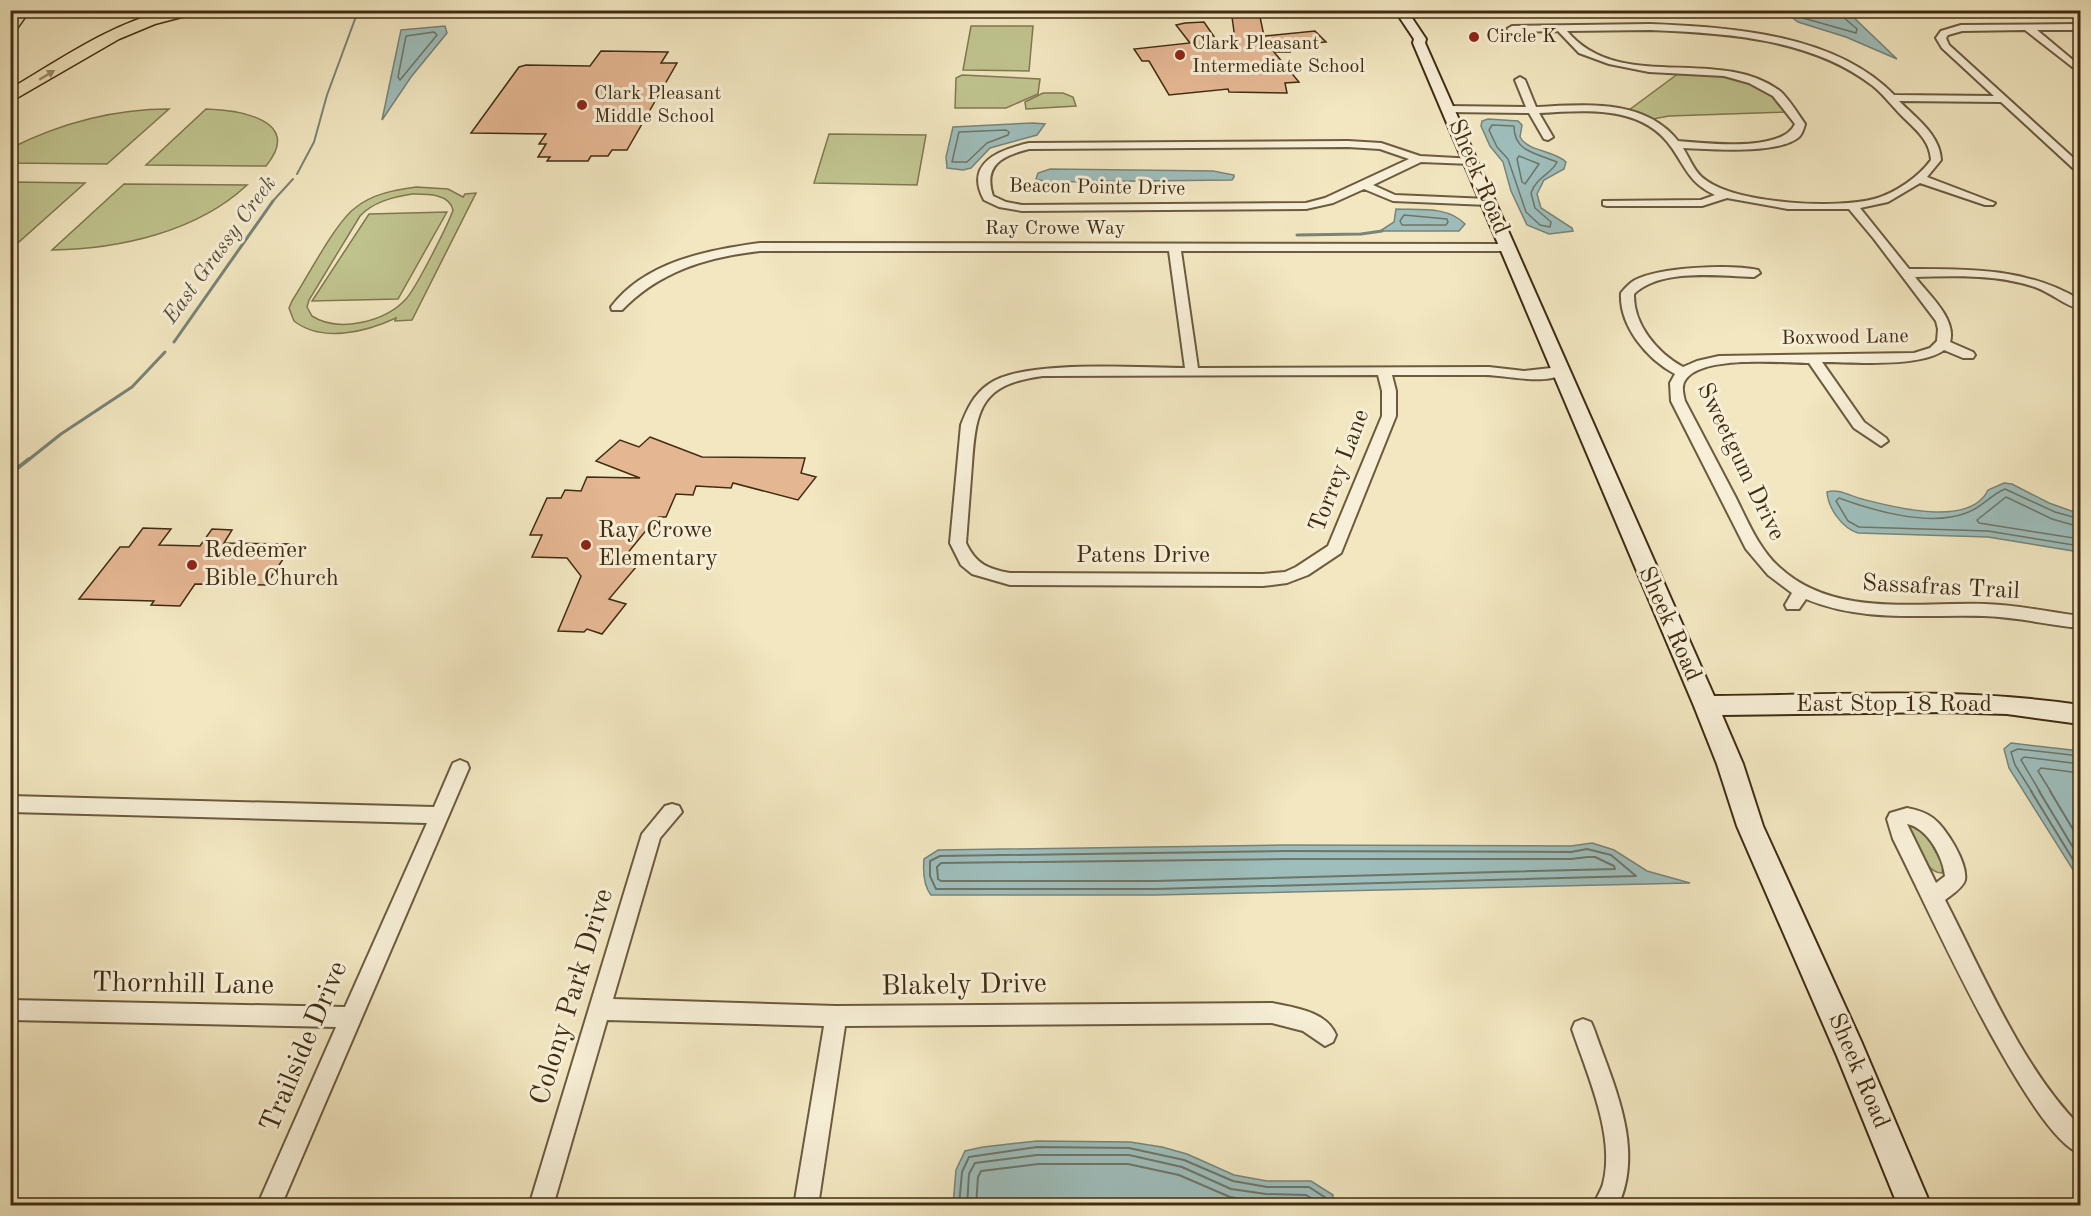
<svg xmlns="http://www.w3.org/2000/svg" width="2091" height="1216" font-family="'Old Standard TT',serif">
<style>
.green{fill:#c0c48f;stroke:#807850;stroke-width:1.5;fill-rule:evenodd}
.water{fill:#9ebebc;stroke:#788478;stroke-width:1.5}
.lines{fill:none;stroke-linecap:round;stroke-linejoin:round}
.shore-far1{stroke:#6f7567;stroke-width:1.5}
.shore{stroke:#6f7567;stroke-width:2}
.stream-far2{stroke:#788478;stroke-width:2}
.stream-far1{stroke:#788478;stroke-width:3}
.stream{stroke:#788478;stroke-width:4}
.building{fill:#e4b692;stroke:#402c12;stroke-width:1.5}
.street-casing{stroke:#6c5b3e;stroke-width:4}
.secondary-casing{stroke:#402c12;stroke-width:4}
.highway-casing{stroke:#402c12;stroke-width:3}
.street{fill:#f7efd7;fill-rule:evenodd}
.secondary{fill:#f7efd7;fill-rule:evenodd}
.highway{fill:#f2e7c1;fill-rule:evenodd}
.oneway{fill:#998a6a}
.poi-dot{fill:#8f2418;stroke:#f7efd7;stroke-width:2}
.labels{text-anchor:middle;dominant-baseline:central;stroke-width:6;stroke-linejoin:round;paint-order:stroke}
.far-poi-label{font-size:20px;fill:#402c12;stroke:#f7efd7;text-anchor:start}
.far-street-label{font-size:20px;fill:#402c12;stroke:#f7efd7}
.far-water-label{font-size:22px;font-style:italic;fill:#58503c;stroke:#f7efd7}
.street-label{font-size:24px;fill:#402c12;stroke:#f7efd7}
.poi-label{font-size:24px;fill:#402c12;stroke:#f7efd7;text-anchor:start}
.near-street-label{font-size:28px;fill:#402c12;stroke:#f7efd7}
</style>
<rect width="100%" height="100%" fill="#f2e7c1"/>
<filter id="stains"><feTurbulence type="fractalNoise" baseFrequency=".00333" numOctaves="4"/><feColorMatrix values="0 0 0 0 .2 0 0 0 0 .09 0 0 0 0 .02 0 0 0 .5 -.17"/></filter>
<radialGradient id="worn" r=".72"><stop offset=".6" stop-color="#630" stop-opacity="0"/><stop offset="1" stop-color="#630" stop-opacity=".3"/></radialGradient>
<g class="green">
<path d="M971 26H1033L1029 71 963 70Z"/>
<path d="M1679 73C1725 75 1756 74 1787 112L1669 116 1653 119 1629 110Z"/>
<path d="M962 75 1040 79 1038 94 1006 108H955L956 78Z"/>
<path d="M1043 93H1063L1073 97 1076 106 1026 109 1025 102Z"/>
<path d="M169 109 107 164 11 163V148C61 123 114 109 169 109Z"/>
<path d="M206 109C239 110 304 120 266 166L146 165Z"/>
<path d="M829 134 926 135 917 185 814 183Z"/>
<path d="M11 182 85 183 11 249Z"/>
<path d="M124 184 247 185C197 232 119 249 52 250Z"/>
<path d="M416 187 448 189 463 197 465 194 476 193 412 320 395 321 396 318C366 332 322 343 294 321L289 308 292 301C307 278 335 223 355 208 372 194 394 190 416 187ZM412 194C426 194 449 193 453 210 448 225 416 288 406 299 385 322 338 333 312 316L307 307 309 300 360 216C373 202 393 197 412 194Z"/>
<path d="M447 212 398 299 312 301 369 214Z"/>
<path d="M1913 825 1925 832 1943 866 1942 873C1925 873 1916 844 1909 831L1910 826Z"/>
</g>
<g class="water">
<path d="M1826 12 1850 14 1897 59 1846 37 1798 22 1790 16 1792 14Z"/>
<path d="M445 26 447 33 411 77 382 120 401 30Z"/>
<path d="M1488 119 1518 121 1522 125 1520 137C1528 152 1554 150 1566 162L1564 169 1544 180 1537 194 1541 208 1572 228 1573 231 1549 234 1527 225 1511 191 1503 162 1490 146 1481 126 1482 121Z"/>
<path d="M1033 123 1045 124 1037 135 990 148 971 168 963 170 947 168 946 157 953 127Z"/>
<path d="M1050 169 1213 171 1234 175V177L1232 180 1047 182 1036 179 1038 173Z"/>
<path d="M1396 209C1419 210 1448 206 1465 224L1459 231H1380L1394 222Z"/>
<path d="M2004 483 2012 484 2049 503 2080 514V552L1988 537 1858 533C1842 528 1828 508 1827 492 1838 488 1850 496 1862 499 1893 507 1970 528 1988 490Z"/>
<path d="M2011 743 2080 751V881L2009 768 2004 749Z"/>
<path d="M1592 843 1614 850 1647 871 1690 883 1155 895H931C923 885 923 871 924 859L938 850 1285 845 1571 846Z"/>
<path d="M1037 1141 1130 1142 1162 1147 1187 1154 1234 1175 1267 1181H1311L1333 1195 1332 1205H953L956 1170 965 1151 983 1147Z"/>
</g>
<g class="lines">
<g class="shore-far1">
<path d="M1801 10 1803 18 1856 33 1857 29 1843 17 1842 10"/>
<path d="M434 32 437 35 400 80 398 77 406 36Z"/>
<path d="M1492 125 1514 126C1514 152 1536 153 1557 162 1552 174 1537 176 1531 193L1535 208 1551 222 1550 227 1540 225 1526 212 1508 159 1497 147 1489 130Z"/>
<path d="M1006 130 1009 132 1008 135 987 143 967 162H952L959 132Z"/>
<path d="M1519 156 1539 164 1525 184 1522 182 1517 159Z"/>
<path d="M1404 215 1447 219 1448 222 1446 225H1402L1400 221Z"/>
<path d="M2080 519 2055 512 2005 489C1990 495 1982 508 1966 513 1930 527 1874 511 1839 498L1836 501 1848 521 1859 527 1988 531 2080 546"/>
<path d="M2080 527 2052 519 2006 497 1977 520 1979 523 2080 539"/>
<path d="M2032 792 2015 765 2011 752 2018 749 2080 756"/>
<path d="M2040 792 2021 760 2024 757 2080 764"/>
<path d="M2051 792 2038 771 2041 768 2080 773"/>
</g>
<g class="shore">
<path d="M2031 791 2080 871"/>
<path d="M2039 791 2080 859"/>
<path d="M2050 791 2080 841"/>
<path d="M1587 849 1611 855 1636 876 1155 889H936L930 876V861L940 856 1285 851 1571 852Z"/>
<path d="M1588 857H1595L1614 866 1615 869 1155 881H941L938 879 937 867 941 863 1286 859H1571Z"/>
<path d="M959 1206 962 1172 969 1157 1037 1147 1129 1148 1184 1160 1233 1181 1267 1187H1309L1326 1198 1327 1206"/>
<path d="M967 1206 969 1174 975 1163 1037 1155H1129L1182 1167 1231 1189 1266 1194 1306 1195 1318 1202 1319 1206"/>
<path d="M976 1206 978 1177 981 1171 1038 1164H1128L1179 1175 1230 1197 1264 1203 1307 1206"/>
</g>
<g class="stream-far2">
<path d="M297 174 314 142 327 95 358 11"/>
<path d="M272 202 293 179"/>
</g>
<g class="stream-far1">
<path d="M1297 235 1361 234 1382 231"/>
<path d="M174 342 273 201"/>
<path d="M27 461 61 434 132 387 165 352"/>
</g>
<path class="stream" d="M10 474 29 459"/>
</g>
<g class="building">
<path d="M1250 16 1260 17 1264 36 1315 31 1326 42 1288 46 1290 52H1274L1299 82 1285 83 1287 93 1229 92 1228 89 1169 95 1149 61H1142L1134 49 1190 43 1176 25 1185 23 1204 22 1217 41 1235 39 1232 17Z"/>
<path d="M601 51 668 52 661 63H677L627 150H612L608 156H591L588 161H547L550 157H538L546 144H539L546 134 471 133 519 67 526 65 590 66Z"/>
<path d="M650 437 702 457 805 458 801 473 816 477 798 500 733 483 731 488 696 486 693 495 676 494 666 517H659L654 529 648 528 626 555 642 560 609 599 626 604 602 634 587 629 584 632 558 631 581 576 567 558 532 557 542 535H530L547 498H561L565 490 581 491 587 477 640 478 596 461 620 440 639 447Z"/>
<path d="M143 528 171 529 159 545 200 546 212 529 232 530 224 543 293 544 266 585 195 584 180 606 151 605 154 601 79 599 120 547H129Z"/>
</g>
<g class="lines">
<g class="street-casing">
<g id="street">
<path d="M1650 24C1730 27 1835 34 1894 95L1994 96 1942 48 1936 38 1941 31 1961 25 2080 24V30H2037L2080 66V73L2025 30 1962 31 1948 35 1946 38 1949 45 2080 164V172L2076 171 2001 102 1899 101C1916 118 1940 135 1941 160L1927 177 1995 203 1993 205H1985L1920 183 1888 202 1860 208 1909 269C1969 269 2028 268 2080 300V309C2065 306 2050 292 2035 287 1997 274 1954 276 1915 277 1928 294 1957 319 1950 342L1973 352 1975 355 1973 358H1963L1944 350C1920 368 1853 362 1822 362L1864 422 1886 438 1888 441 1881 446 1854 428 1809 363C1781 363 1704 355 1686 379 1681 385 1683 393 1685 401 1702 433 1719 466 1736 498 1748 522 1759 549 1779 567 1834 618 1917 602 1985 604 2017 605 2048 612 2080 616V628C2048 625 2017 617 1984 616 1924 614 1863 623 1806 599L1799 609H1787L1785 605 1792 593 1768 575 1746 549 1671 401 1670 383 1675 374C1647 359 1619 326 1621 293 1625 288 1630 283 1635 280 1660 267 1731 264 1758 270L1760 273 1754 277C1719 276 1661 268 1634 294 1633 324 1657 353 1683 367L1697 361 1719 356 1914 353 1930 348 1937 341 1938 329 1936 321 1874 239 1849 209H1788L1727 198 1702 206H1607L1603 205V201L1701 200 1715 195C1690 183 1687 170 1672 148 1642 104 1586 111 1539 113L1553 137 1548 140 1544 139 1529 113 1448 112 1443 109 1448 106 1526 107 1515 80 1520 77 1525 80 1536 107C1584 105 1644 98 1678 141 1705 143 1782 153 1795 124L1773 96 1749 83 1724 76 1649 72 1609 64 1579 53 1558 31 1512 32 1507 29 1512 26ZM1650 30C1725 33 1811 38 1873 86 1884 95 1892 106 1902 116 1915 129 1930 140 1931 160 1919 177 1894 194 1874 199 1836 209 1740 204 1707 181 1695 174 1690 159 1683 148 1710 149 1778 155 1799 137 1802 134 1804 128 1805 124 1798 114 1789 99 1780 91 1718 45 1619 94 1567 31Z"/>
<path d="M1348 141 1381 143 1420 156 1475 159V163L1471 164 1421 162 1373 185 1395 195 1488 199 1494 202 1488 205 1393 201 1364 189 1333 203 1306 209 1022 211 999 207 984 200C964 163 999 150 1029 143ZM1348 147 1380 149 1409 159 1325 198 1306 203 1022 205 1006 202 993 196C983 165 1002 156 1029 149Z"/>
<path d="M760 243 1509 244 1513 245V251H1181L1198 368 1489 367 1524 371 1560 367 1567 371C1551 387 1506 375 1485 375 1454 375 1423 375 1392 375L1396 391V416L1341 553 1308 575 1287 583 1263 586 1010 585 972 574 961 565 950 543 961 425C967 409 974 394 989 384 1024 359 1139 368 1185 368L1169 251H760C707 257 660 271 622 310H612L611 307C645 262 707 250 760 243ZM1378 375 1382 391V416L1328 546 1296 567 1285 572 1263 574 1010 573C988 569 976 564 966 543 968 517 970 491 972 464 976 408 981 384 1043 376Z"/>
<path d="M460 760 467 763 469 768 281 1206H257L336 1027 10 1020V1000L345 1007 427 823 10 812V796L434 807 453 763Z"/>
<path d="M672 804 679 806 682 812 660 838 613 999 836 1006 1272 1003C1295 1008 1326 1011 1336 1035L1333 1042 1325 1046 1303 1031 1272 1023 845 1026 818 1206H794L824 1026 607 1020 553 1206H529L642 834 665 806Z"/>
<path d="M1907 808C1917 810 1925 812 1933 818 1946 828 1968 863 1965 880 1963 888 1951 895 1945 900 1983 973 2022 1068 2080 1126V1153C2030 1138 1922 895 1893 839L1887 819 1890 813ZM1907 824C1928 828 1943 857 1945 876L1936 883Z"/>
<path d="M1583 1019 1591 1022 1594 1029C1613 1084 1645 1148 1618 1206H1593C1596 1198 1601 1191 1603 1184 1616 1137 1587 1074 1572 1029L1575 1022Z"/>
</g>
</g>
<g class="secondary-casing">
<path id="secondary" d="M1398 10H1410V15L1426 39 1425 43 1714 696C1836 695 1959 687 2080 705V724L2007 714 1943 712 1722 715 1743 764 1763 826 1861 1041 1931 1206H1898L1837 1056 1737 826 1717 764 1694 706 1413 43 1414 39 1398 15Z"/>
</g>
<g class="highway-casing">
<g id="highway">
<path d="M13 10H30L16 30 10 31V14Z"/>
<path d="M168 10H199L197 13 155 24 119 39 10 102V89C61 59 110 24 168 10Z"/>
</g>
</g>
<use href="#street" class="street"/>
<use href="#secondary" class="secondary"/>
<use href="#highway" class="highway"/>
</g>
<defs><path id="oneway-solid" d="M-6-.8H1V-3.2L6.5 0L1 3.2V.8H-6Z" transform="scale(1.5)"/></defs>
<use class="oneway" href="#oneway-solid" transform="translate(47 75) rotate(-31)"/>
<g class="poi-dot">
<circle cx="1474" cy="37" r="6"/>
<circle cx="1180" cy="55" r="6"/>
<circle cx="582" cy="105" r="6"/>
<circle cx="586" cy="545" r="6"/>
<circle cx="192" cy="565" r="6"/>
</g>
<g class="labels">
<g class="far-poi-label">
<text x="1486" y="37">Circle K</text>
<text x="1192" y="44">Clark Pleasant<tspan x="1192" dy="23">Intermediate School</tspan></text>
<text x="594" y="94">Clark Pleasant<tspan x="594" dy="23">Middle School</tspan></text>
</g>
<g class="far-street-label">
<text transform="translate(1097 188) rotate(1)">Beacon Pointe Drive</text>
<text x="1055" y="229">Ray Crowe Way</text>
<text transform="translate(1845 338) rotate(-1)">Boxwood Lane</text>
</g>
<g class="far-water-label">
<text transform="translate(220 250) rotate(-54)">East Grassy Creek</text>
</g>
<g class="street-label">
<text transform="translate(1478 177) rotate(67)">Sheek Road</text>
<text transform="translate(1740 462) rotate(64)">Sweetgum Drive</text>
<text transform="translate(1340 471) rotate(-69)">Torrey Lane</text>
<text x="1143" y="556">Patens Drive</text>
<text transform="translate(1941 588) rotate(3)">Sassafras Trail</text>
<text transform="translate(1669 624) rotate(66)">Sheek Road</text>
<text x="1894" y="705">East Stop 18 Road</text>
<text transform="translate(1858 1071) rotate(67)">Sheek Road</text>
</g>
<g class="poi-label">
<text x="598" y="531">Ray Crowe<tspan x="598" dy="28">Elementary</tspan></text>
<text x="204" y="551">Redeemer<tspan x="204" dy="28">Bible Church</tspan></text>
</g>
<g class="near-street-label">
<text transform="translate(183 985) rotate(1)">Thornhill Lane</text>
<text transform="translate(964 986) rotate(-1)">Blakely Drive</text>
<text transform="translate(573 997) rotate(-73)">Colony Park Drive</text>
<text transform="translate(305 1047) rotate(-67)">Trailside Drive</text>
</g>
</g>
<rect width="2091" height="1216" fill="none" stroke="#f2e7c1" stroke-width="36"/>
<rect x="12" y="12" width="2067" height="1192" fill="none" stroke="#402c12" stroke-width="3"/>
<rect x="18" y="18" width="2055" height="1180" fill="none" stroke="#402c12" stroke-width="1.5"/>
<rect width="100%" height="100%" filter="url(#stains)"/>
<rect width="100%" height="100%" fill="url(#worn)"/>
</svg>
